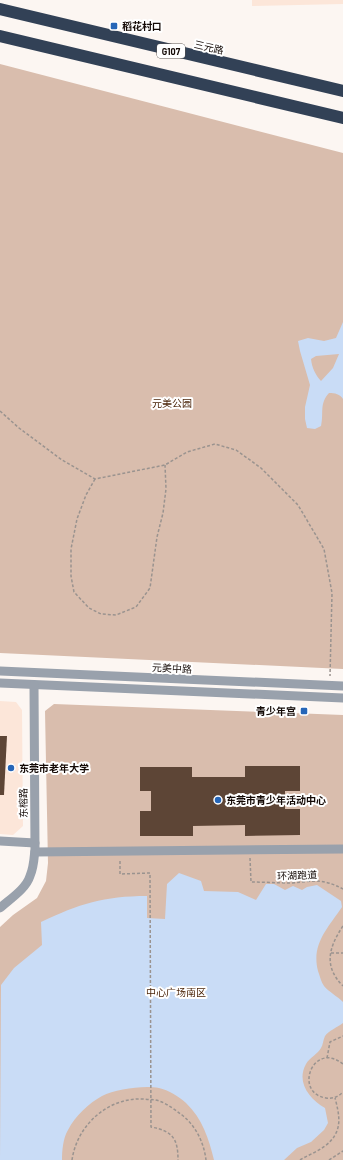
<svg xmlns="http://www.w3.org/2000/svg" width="343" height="1160" font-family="Barlow,'Noto Sans SC',sans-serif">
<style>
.built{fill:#fce6d9}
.green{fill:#d9bdad}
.water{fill:#c9dcf6;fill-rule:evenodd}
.building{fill:#5d4536}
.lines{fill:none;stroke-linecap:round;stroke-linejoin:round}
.path{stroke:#9a938f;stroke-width:1.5;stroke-dasharray:3 2;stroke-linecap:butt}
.minor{stroke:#99a1ac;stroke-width:9}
.highway{stroke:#324156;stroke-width:12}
.poi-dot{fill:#2666b8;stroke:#fff;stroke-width:1.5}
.labels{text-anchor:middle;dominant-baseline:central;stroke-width:4;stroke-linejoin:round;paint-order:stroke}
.shield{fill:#fff;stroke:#5a5451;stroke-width:1}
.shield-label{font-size:9px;font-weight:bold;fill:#140a06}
.poi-label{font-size:10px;font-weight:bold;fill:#140a06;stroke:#fff;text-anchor:start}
.street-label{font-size:10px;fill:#140a06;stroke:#fff}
.park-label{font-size:10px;fill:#451e02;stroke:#fff}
</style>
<rect width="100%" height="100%" fill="#fcf6f2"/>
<g class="built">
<path d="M252 0H343V4L252 6Z"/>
<path d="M0 701 16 702 22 710 23 826 13 835 0 834Z"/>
</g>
<g class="green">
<path d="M0 64 343 153V669L0 653Z"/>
<path d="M54 704 343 715V1160H0V927L13 915 37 898 46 881 48 863 45 711Z"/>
</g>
<g class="water">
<path d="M343 322V399C340 394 335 393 329 393 319 404 324 413 321 426L315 429 307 428 305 419V407L310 385 300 351 298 341 308 338 324 341 336 338ZM339 354 333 368 321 381C315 374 312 368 311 359L316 356Z"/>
<path d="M179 873 201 881 204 891 238 892 256 900 266 884H274L285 890 293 886 302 890 307 887 317 885 341 901 342 907C328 928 311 944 318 971 320 976 321 982 324 986 329 992 337 996 343 1002V1023C338 1027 328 1031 325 1036 323 1040 323 1045 321 1048 318 1054 310 1057 306 1064 296 1082 309 1099 325 1108L328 1123 324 1130 311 1142 297 1148 284 1160H214C209 1139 202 1118 186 1103 180 1097 168 1090 159 1088 144 1085 116 1089 102 1096 89 1103 75 1116 68 1130 63 1138 62 1151 62 1160H0L1 985 14 968 42 945 41 922C79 904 104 896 147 896V918L165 919 167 884Z"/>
</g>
<g class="building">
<path d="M0 736H7L4 795H0Z"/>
<path d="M245 766H300V791H285V809H300V835L245 836V825L193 826V836H140V811H151V791H140V767H192V777H245Z"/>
</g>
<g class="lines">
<g class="path">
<path d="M0 411 19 428 62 460 95 479 165 465 187 452 215 444 236 450 261 468 298 505 324 549 332 593 330 676"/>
<path d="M95 479 86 495 77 519 71 549V576L74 592 89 608 101 614 116 615 136 607 150 588 157 537 163 513 166 489 165 465"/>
<path d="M250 858 251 882C264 882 278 883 292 883 314 881 322 878 343 889"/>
<path d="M120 861V874L150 873 151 1127C173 1131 178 1139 178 1160"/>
<path d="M343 926C329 947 323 966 343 986"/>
<path d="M331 953H343"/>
<path d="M327 1058 330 1042 343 1036"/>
<path d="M343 1064C313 1040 293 1093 326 1098 332 1099 338 1097 343 1092"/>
<path d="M72 1160C77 1125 108 1097 144 1099 149 1100 154 1099 159 1101 168 1104 175 1110 182 1115 196 1126 204 1143 206 1160"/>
<path d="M300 1160C308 1155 317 1152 325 1146 343 1132 340 1117 335 1098"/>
<path d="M329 1160 343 1151"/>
</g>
<g class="minor">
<path d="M0 671 343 686"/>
<path d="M0 683 343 698"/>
<path d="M0 841 35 843"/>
<path d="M35 852 343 849"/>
<path d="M0 908C10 899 26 889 30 876 34 867 34 858 35 849L34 685"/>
</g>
<g class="highway">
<path d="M0 9 343 91"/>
<path d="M0 36 343 118"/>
</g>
</g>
<g class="poi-dot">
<rect x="110" y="22" width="8" height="8" rx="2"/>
<rect x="300" y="707" width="8" height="8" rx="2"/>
<circle cx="11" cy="768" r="4"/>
<circle cx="218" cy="800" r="4"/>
</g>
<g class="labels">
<rect class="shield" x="157" y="44" width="28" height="14" rx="3"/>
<g class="shield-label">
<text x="171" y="51">G107</text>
</g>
<g class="poi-label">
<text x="122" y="26">稻花村口</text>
<text x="296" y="711" text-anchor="end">青少年宫</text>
<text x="19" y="768">东莞市老年大学</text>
<text x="226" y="800">东莞市青少年活动中心</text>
</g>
<g class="street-label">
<text transform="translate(209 47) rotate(13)">三元路</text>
<text transform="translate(172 668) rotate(3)">元美中路</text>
<text transform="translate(23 803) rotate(-91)">东榕路</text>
<text transform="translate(297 875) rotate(-2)">环湖跑道</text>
</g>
<g class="park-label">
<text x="172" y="403">元美公园</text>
<text x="176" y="992">中心广场南区</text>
</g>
</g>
</svg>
